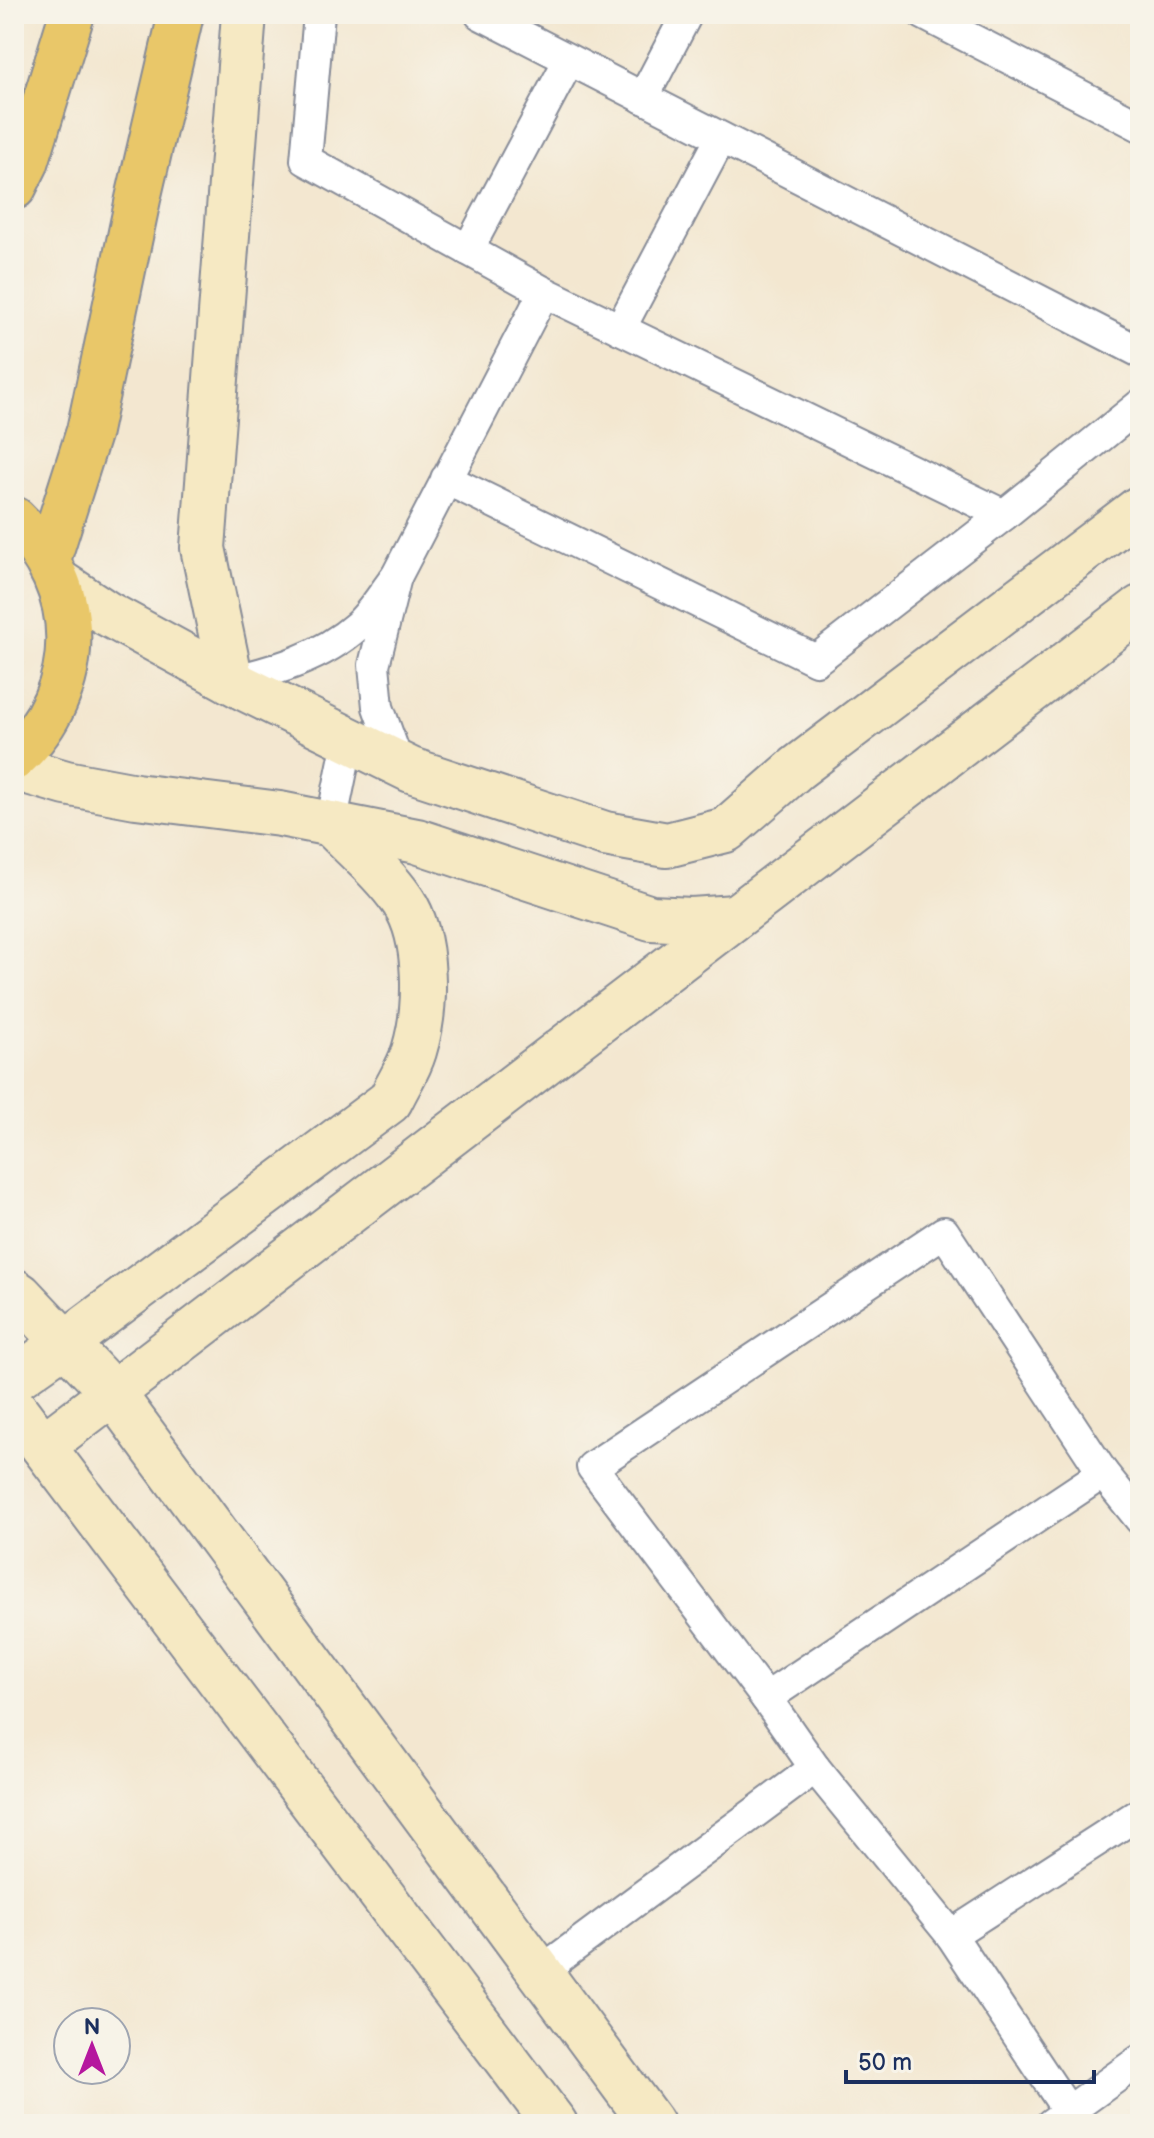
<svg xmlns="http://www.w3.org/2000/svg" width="1154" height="2138" font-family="'Balsamiq Sans',sans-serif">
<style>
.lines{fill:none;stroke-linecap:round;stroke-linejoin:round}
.street-casing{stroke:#878b97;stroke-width:34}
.secondary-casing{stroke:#878b97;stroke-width:48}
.highway-casing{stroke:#878b97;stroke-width:48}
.street{stroke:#fff;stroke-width:30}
.secondary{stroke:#f6e9c3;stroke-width:44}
.highway{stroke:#e9c769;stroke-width:44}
</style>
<rect width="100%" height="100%" fill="#f7f3e8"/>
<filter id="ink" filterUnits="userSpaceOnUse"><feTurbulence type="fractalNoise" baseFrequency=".0125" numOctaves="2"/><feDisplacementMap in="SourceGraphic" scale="16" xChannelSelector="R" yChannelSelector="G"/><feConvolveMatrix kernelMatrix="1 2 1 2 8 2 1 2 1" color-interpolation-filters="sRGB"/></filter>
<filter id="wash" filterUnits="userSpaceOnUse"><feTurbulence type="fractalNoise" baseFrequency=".006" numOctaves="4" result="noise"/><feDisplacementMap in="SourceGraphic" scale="32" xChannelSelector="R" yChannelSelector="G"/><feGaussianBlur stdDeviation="1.8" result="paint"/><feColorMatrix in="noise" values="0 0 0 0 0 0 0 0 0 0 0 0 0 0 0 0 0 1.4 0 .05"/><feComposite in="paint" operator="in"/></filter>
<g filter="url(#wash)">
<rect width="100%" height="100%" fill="#f3e7d0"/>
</g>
<g filter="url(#ink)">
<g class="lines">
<g class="street-casing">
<g id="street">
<path d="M319 14 306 160 544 292"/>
<path d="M480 14 1140 352"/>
<path d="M923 14 1140 126"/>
<path d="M643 98 687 14"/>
<path d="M468 250 569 60"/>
<path d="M620 329 721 138"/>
<path d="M1004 515 1140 405"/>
<path d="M396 577 544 292 1004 515 816 660 446 479"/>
<path d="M231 681C275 671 322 657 357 626 372 613 383 593 396 577L374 665 378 707 399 765"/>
<path d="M331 824 348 741"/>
<path d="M766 1698 1103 1473"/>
<path d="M951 1935 1140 1813"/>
<path d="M540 1972 815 1768"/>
<path d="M1068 2111 951 1935 815 1768 766 1698 592 1467 944 1232 1103 1473 1140 1519"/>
<path d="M1051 2124 1140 2060"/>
</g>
</g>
<g class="secondary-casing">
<g id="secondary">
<path d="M59 582 106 613 244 688 411 770 605 834 667 845 726 830 797 768 1140 508"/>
<path d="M231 681 203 548 244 14"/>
<path d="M14 768 66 783 136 796 280 814 417 841 651 918 692 920 735 917"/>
<path d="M14 1291 20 1295 112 1392 652 2124"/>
<path d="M14 1379 65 1343 390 1101C398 1084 409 1068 414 1051 427 1009 428 938 403 901 383 872 355 849 331 824"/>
<path d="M14 1408 555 2124"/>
<path d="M43 1446 1140 608"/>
</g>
</g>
<g class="highway-casing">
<g id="highway">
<path d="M14 187 26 163 72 14"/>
<path d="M14 519C86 588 87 690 14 758"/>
<path d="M48 560 89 431 138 199 181 14"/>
</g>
</g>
<use href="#street" class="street"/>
<use href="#secondary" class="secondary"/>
<use href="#highway" class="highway"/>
</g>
</g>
<rect width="1154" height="2138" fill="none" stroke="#f7f3e8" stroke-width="48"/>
<g transform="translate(92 2046)"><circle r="38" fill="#f7f3e8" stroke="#9fa5b1" stroke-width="2"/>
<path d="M0-6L14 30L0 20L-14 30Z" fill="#b5179e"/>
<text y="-12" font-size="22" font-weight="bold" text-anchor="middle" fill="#1b2f5e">N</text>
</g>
<path d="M846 2070v12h248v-12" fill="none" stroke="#1b2f5e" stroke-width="4"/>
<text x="858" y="2070" font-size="24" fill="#1b2f5e" stroke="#f7f3e8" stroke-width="6" paint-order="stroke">50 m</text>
</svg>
